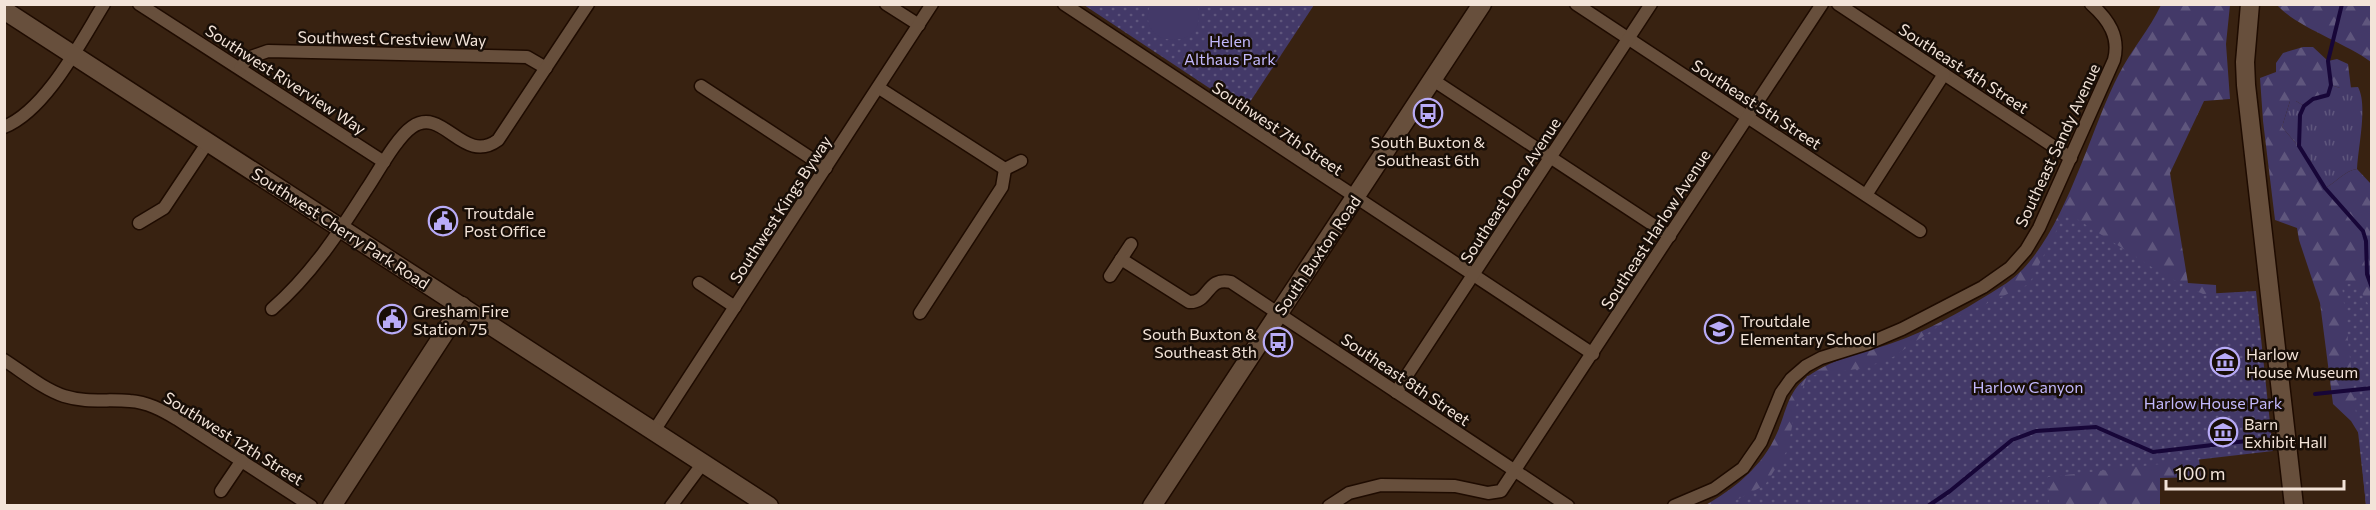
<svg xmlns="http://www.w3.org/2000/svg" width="2376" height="510" font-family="Commissioner,sans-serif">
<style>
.grass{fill:url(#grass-tufts)}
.forest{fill:url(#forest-firs)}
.park{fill:url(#park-dots)}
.pitch{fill:#433968}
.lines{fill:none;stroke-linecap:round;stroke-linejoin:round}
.stream{stroke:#170638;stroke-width:4}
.street-casing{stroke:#1e0b00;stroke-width:15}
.secondary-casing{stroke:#1e0b00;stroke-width:21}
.street{stroke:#674f3c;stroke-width:12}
.secondary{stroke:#674f3c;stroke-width:18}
.labels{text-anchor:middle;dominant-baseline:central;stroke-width:5;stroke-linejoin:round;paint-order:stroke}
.street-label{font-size:16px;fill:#f3e4d9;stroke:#180e07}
.park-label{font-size:16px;fill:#c2b8fc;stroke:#180e07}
.poi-label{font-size:16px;fill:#f3e4d9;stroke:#180e07;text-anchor:start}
</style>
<defs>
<pattern id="grass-tufts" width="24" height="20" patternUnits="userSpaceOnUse" patternTransform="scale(1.5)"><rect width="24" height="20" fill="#433968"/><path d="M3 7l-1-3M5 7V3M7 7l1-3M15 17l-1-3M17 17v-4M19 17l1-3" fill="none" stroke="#5f567d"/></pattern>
<pattern id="forest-firs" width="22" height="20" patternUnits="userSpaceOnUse" patternTransform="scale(1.5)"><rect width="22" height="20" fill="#433968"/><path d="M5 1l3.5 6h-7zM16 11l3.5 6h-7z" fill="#5f567d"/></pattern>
<pattern id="park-dots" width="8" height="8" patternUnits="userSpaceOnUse" patternTransform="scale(1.5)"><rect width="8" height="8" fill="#433968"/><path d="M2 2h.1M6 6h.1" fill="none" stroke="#5f567d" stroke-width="1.8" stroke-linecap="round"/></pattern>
</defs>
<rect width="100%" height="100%" fill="#382211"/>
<path class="grass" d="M2331 85 2340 88 2358 87C2368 105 2358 147 2357 169 2345 170 2336 183 2325 188L2310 160 2282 127 2290 101H2296L2304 106 2313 99 2328 95Z"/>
<g class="forest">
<path d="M2161 5H2230L2226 44 2230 99 2204 101 2170 173 2188 283 2216 285 2217 325 2195 422 2201 477 2160 478V505L1704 506C1734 489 1763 466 1777 433 1786 413 1787 393 1806 378 1834 356 1874 351 1906 338 1939 325 1972 305 2002 286 2061 251 2087 135 2119 74 2131 50 2150 29 2161 5Z"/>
<path d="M2277 5H2371V62C2344 42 2298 28 2277 5Z"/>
<path d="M2303 47H2313L2328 61 2337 59 2348 64 2351 88H2340L2331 85 2328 95 2313 99 2304 106 2296 101H2290L2282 127 2310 160 2325 188C2336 183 2345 170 2357 169L2371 184V505H2366L2359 434 2351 421 2333 404 2320 303 2299 240 2297 228 2275 220 2263 121 2260 78 2276 72V63L2283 53Z"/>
</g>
<g class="park">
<path d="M1084 5H1314L1244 111Z"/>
<path d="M2066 212 2164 275 2203 294 2256 291 2273 451 2048 477 2049 505H1727L1765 485 1788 449 1795 409 1807 376 1864 368 1893 357 1938 326 2029 284Z"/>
<path d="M2356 283 2371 309V505H2366L2342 285Z"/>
</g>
<path class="pitch" d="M1150 5H1197C1212 52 1134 51 1150 5Z"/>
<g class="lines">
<g class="stream">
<path d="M2342 4 2328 61 2331 85 2328 95 2313 99 2304 106 2300 115 2299 146 2325 188 2363 231 2366 241 2367 274 2372 288"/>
<path d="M2315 394 2372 388"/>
<path d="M1928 506 1950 491 2012 440 2036 431 2096 427 2153 452 2255 440"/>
</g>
<g class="street-casing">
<g id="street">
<path d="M139 4 384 162"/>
<path d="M886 4 919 25"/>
<path d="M1064 4 1593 354"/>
<path d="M1576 4 1920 231"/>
<path d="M1838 4 2071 158"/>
<path d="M240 68 248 58 268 51 527 57 546 68"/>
<path d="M1433 80 1670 236"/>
<path d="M701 86 826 168"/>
<path d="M879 88 1005 169"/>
<path d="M4 127C46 110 80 43 104 4"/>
<path d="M1005 169 1021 161"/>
<path d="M1866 195 1944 74"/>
<path d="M139 223 164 208 208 142"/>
<path d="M1121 259 1189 302C1210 303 1206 276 1231 282L1568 506"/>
<path d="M1110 276 1131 244"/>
<path d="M699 283 735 307"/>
<path d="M272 309C311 275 338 234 366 190 377 174 396 138 412 127 443 105 463 166 498 140L588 4"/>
<path d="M920 313 1002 187 1005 169"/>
<path d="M4 360C23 372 43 389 64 396 86 403 108 399 130 401 147 402 162 410 177 419L311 506"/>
<path d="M1396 392 1651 4"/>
<path d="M654 431 932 4"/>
<path d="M221 491 242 460"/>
<path d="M671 506 703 463"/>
<path d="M1329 506 1349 493 1381 485 1455 486 1488 493 1501 491 1822 4"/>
<path d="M1674 506 1714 489 1743 468 1761 442 1781 393 1791 379 1806 366 1821 358 1869 343 1902 329 1983 287 2010 268 2026 250 2039 228 2114 60C2120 37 2109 20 2091 4"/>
</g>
</g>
<g class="secondary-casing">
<g id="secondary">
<path d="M2250 4 2245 62 2246 85 2294 506"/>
<path d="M4 10 769 506"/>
<path d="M332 506 462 306"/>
<path d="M1152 506 1482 4"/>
</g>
</g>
<use href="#street" class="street"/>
<use href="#secondary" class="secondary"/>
</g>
<defs>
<g id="bus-ring" transform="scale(1.5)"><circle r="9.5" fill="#180e07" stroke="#b8abf7" stroke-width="1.5"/><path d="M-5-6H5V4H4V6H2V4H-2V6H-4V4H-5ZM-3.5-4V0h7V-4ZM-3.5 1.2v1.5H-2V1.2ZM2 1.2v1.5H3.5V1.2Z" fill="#b8abf7"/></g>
<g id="civic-ring" transform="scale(1.5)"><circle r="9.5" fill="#180e07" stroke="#b8abf7" stroke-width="1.5"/><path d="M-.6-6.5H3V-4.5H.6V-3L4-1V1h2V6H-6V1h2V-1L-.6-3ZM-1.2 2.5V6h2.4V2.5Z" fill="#b8abf7"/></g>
<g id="school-ring" transform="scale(1.5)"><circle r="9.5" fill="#180e07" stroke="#b8abf7" stroke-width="1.5"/><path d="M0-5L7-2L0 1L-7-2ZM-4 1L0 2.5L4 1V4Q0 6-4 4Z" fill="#b8abf7"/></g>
<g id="museum-ring" transform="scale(1.5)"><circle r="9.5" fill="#180e07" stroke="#b8abf7" stroke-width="1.5"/><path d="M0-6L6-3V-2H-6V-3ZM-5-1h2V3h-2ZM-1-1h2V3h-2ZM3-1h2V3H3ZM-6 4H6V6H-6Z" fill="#b8abf7"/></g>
</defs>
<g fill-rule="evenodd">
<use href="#bus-ring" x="1428" y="113"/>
<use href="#civic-ring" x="443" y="221"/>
<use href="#civic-ring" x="392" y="319"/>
<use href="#school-ring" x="1719" y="329"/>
<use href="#bus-ring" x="1278" y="342"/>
<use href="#museum-ring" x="2225" y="362"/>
<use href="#museum-ring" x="2223" y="432"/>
</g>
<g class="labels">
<g class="street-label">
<text transform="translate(392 38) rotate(1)">Southwest Crestview Way</text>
<text transform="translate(1964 68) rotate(33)">Southeast 4th Street</text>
<text transform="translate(286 79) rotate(33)">Southwest Riverview Way</text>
<text transform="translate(1757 104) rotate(33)">Southeast 5th Street</text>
<text transform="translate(1278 128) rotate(34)">Southwest 7th Street</text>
<text transform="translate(2057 145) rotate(-65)">Southeast Sandy Avenue</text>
<text transform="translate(1510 190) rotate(-57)">Southeast Dora Avenue</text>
<text transform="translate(780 209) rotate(-57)">Southwest Kings Byway</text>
<text transform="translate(341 228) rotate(33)">Southwest Cherry Park Road</text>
<text transform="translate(1655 229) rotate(-57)">Southeast Harlow Avenue</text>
<text transform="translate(1317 255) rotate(-56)">South Buxton Road</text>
<text transform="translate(1406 379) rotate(34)">Southeast 8th Street</text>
<text transform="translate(234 438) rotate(32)">Southwest 12th Street</text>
</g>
<g class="park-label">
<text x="1230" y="40">Helen<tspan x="1230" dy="18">Althaus Park</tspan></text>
<text x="2028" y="386">Harlow Canyon</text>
<text x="2213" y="402">Harlow House Park</text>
</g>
<g class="poi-label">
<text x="1428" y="141" text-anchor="middle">South Buxton &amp;<tspan x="1428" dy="18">Southeast 6th</tspan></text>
<text x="464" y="212">Troutdale<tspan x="464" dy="18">Post Office</tspan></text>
<text x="413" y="310">Gresham Fire<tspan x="413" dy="18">Station 75</tspan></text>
<text x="1740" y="320">Troutdale<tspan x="1740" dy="18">Elementary School</tspan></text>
<text x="1257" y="333" text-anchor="end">South Buxton &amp;<tspan x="1257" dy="18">Southeast 8th</tspan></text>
<text x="2246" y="353">Harlow<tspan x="2246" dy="18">House Museum</tspan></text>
<text x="2244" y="423">Barn<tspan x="2244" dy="18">Exhibit Hall</tspan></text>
</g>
</g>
<rect width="2376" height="510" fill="none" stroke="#f3e4d9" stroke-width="12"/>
<path d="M2166 480v9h178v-9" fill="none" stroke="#f3e4d9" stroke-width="3"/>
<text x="2175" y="480" font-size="18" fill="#f3e4d9" stroke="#180e07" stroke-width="4.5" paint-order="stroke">100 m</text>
</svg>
